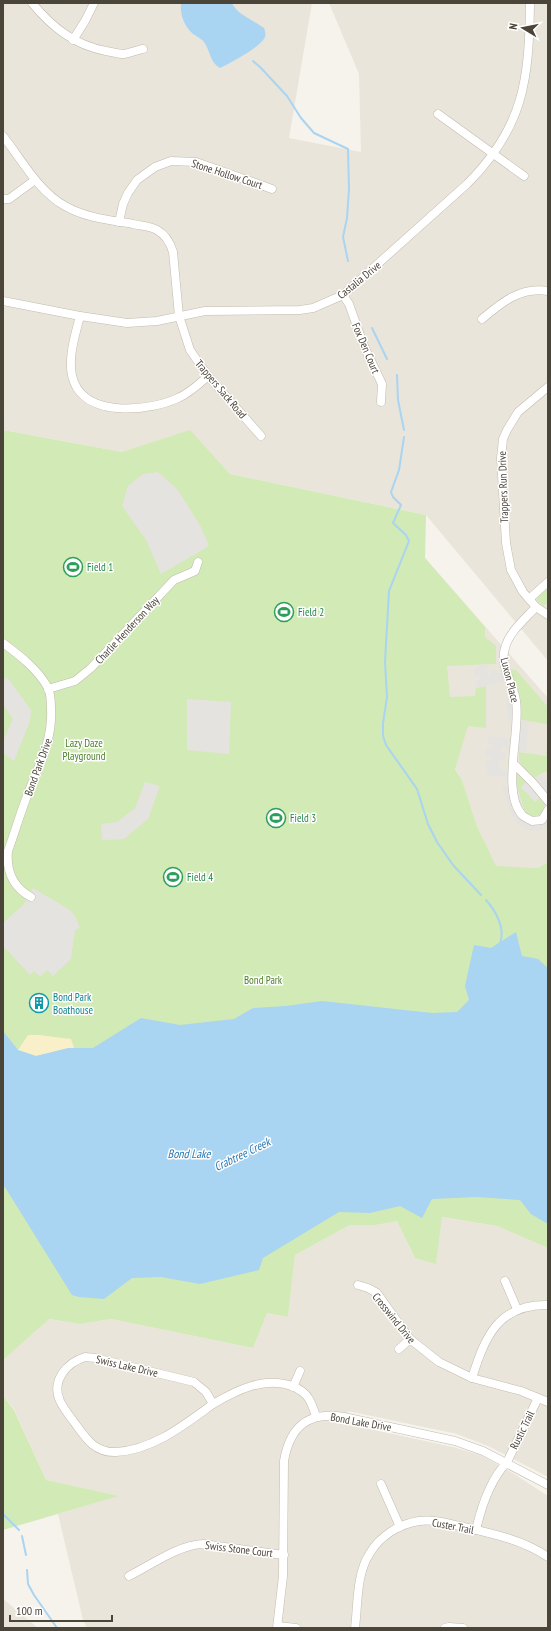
<svg xmlns="http://www.w3.org/2000/svg" width="551" height="1631" font-family="'PT Sans Narrow',sans-serif">
<style>
.residential{fill:#eae5da}
.green{fill:#d2eab5}
.sand{fill:#f9efc9}
.parking{fill:#e5e3e0}
.water{fill:#a9d4f2}
.lines{fill:none;stroke-linecap:round;stroke-linejoin:round}
.stream{stroke:#a9d4f2;stroke-width:2}
.minor-casing{stroke:#c2bbae;stroke-width:9}
.minor{stroke:#fff;stroke-width:8}
.labels{text-anchor:middle;dominant-baseline:central;stroke-width:3;stroke-linejoin:round;paint-order:stroke}
.street-label{font-size:11px;fill:#4b4439;stroke:#fff}
.leisure-label{font-size:11px;fill:#27864d;stroke:#fff;text-anchor:start}
.park-label{font-size:11px;fill:#4a7f2a;stroke:#fff}
.culture-label{font-size:11px;fill:#0d838f;stroke:#fff;text-anchor:start}
.water-label{font-size:12px;font-style:italic;fill:#2e7ab2;stroke:#fff}
</style>
<rect width="100%" height="100%" fill="#f6f3ec"/>
<g class="residential">
<path d="M3 3H312L289 138 361 152 359 74 329 3H548V661L426 515 230 474 190 431 122 452 3 430Z"/>
<path d="M425 558 548 698V862L538 868 496 867 477 826 462 780 405 685Z"/>
<path d="M441 1217 497 1226 548 1248V1477L488 1446 457 1434 348 1411 346 1424 453 1447 480 1455 511 1472 548 1496V1628H87L83 1620 58 1514 118 1496 46 1480 14 1409 3 1396V1360L48 1319 80 1324 111 1319 253 1348 267 1313 288 1317 295 1255 350 1225H376L397 1221 415 1258 436 1263Z"/>
<path d="M3 1599 38 1628H3Z"/>
</g>
<g class="green">
<path d="M3 430 122 452 190 430 230 474 426 515 425 558 485 627V637L496 646V664L447 666 450 697 475 696 476 688 486 686V728L468 726 455 769 462 780 477 826 496 866 538 868 548 862V1248L497 1226 442 1217 436 1264 415 1258 397 1221 376 1225H350L295 1255 288 1317 267 1313 253 1348 111 1319 80 1324 49 1319 3 1360Z"/>
<path d="M548 586V603L543 606 537 600 536 598Z"/>
<path d="M510 669 516 670 548 707V724L521 720 520 695Z"/>
<path d="M548 742V771L540 774 535 778C527 769 517 767 519 752L546 756Z"/>
<path d="M517 774 522 776 526 782 521 787 535 802 539 798 545 805C545 817 534 818 525 813L516 783Z"/>
<path d="M3 1396 14 1410 46 1480 119 1496 3 1530Z"/>
</g>
<path class="sand" d="M28 1035H39L71 1039 74 1048 36 1056 18 1050Z"/>
<g class="parking">
<path d="M158 472 178 490 201 527 209 546 161 574 146 540 122 506 128 486 143 474Z"/>
<path d="M487 664 488 676 491 677 490 672 495 669 497 673H502L506 681 476 688 475 681 480 679 481 677 479 675 475 677 473 669 479 667V665Z"/>
<path d="M7 677 31 710 30 721 14 761 3 753V741L13 719 3 704V680Z"/>
<path d="M520 695 521 720 529 721 526 753 519 752 503 746 501 747V752L506 753 505 761 499 760V767L501 770H509L508 777 493 776 488 777 485 761 491 760V757L485 755 487 748 492 749 493 747V745L488 744 489 736 512 739 513 722 508 720 506 699Z"/>
<path d="M187 699 231 702 229 754 187 750Z"/>
<path d="M530 773 535 778 540 774 548 783V827L540 830 530 831 516 823 510 811 502 787 516 783 525 813 531 816H538L543 813 545 805 539 798 535 802 521 787 526 782 523 779Z"/>
<path d="M145 782 160 786 148 819 124 839 102 840 101 824 117 822 135 808Z"/>
<path d="M33 888 70 910 75 916 80 928 75 930 71 959 53 976 47 970 40 977 34 971 30 975 3 946V923L23 905Z"/>
</g>
<g class="water">
<path d="M181 3H232C236 14 255 21 264 28 265 31 266 34 265 37 261 47 230 63 220 68 210 63 210 50 204 42 201 38 195 36 191 32 183 24 180 13 181 3Z"/>
<path d="M516 932 522 956 538 959 548 968V1224L531 1214 520 1200 476 1197 432 1199 422 1218 400 1206 370 1213 339 1212 263 1258 259 1270 200 1284 161 1277 132 1278 104 1299 79 1297 72 1295 3 1184V1031L18 1050 36 1056 68 1048H93L141 1018 180 1025 234 1019 253 1008 286 1006 322 1001 432 1013 457 1012 469 1000 465 986 474 945 491 948Z"/>
</g>
<g class="lines">
<g class="stream">
<path d="M253 61 260 67 287 96 301 118 314 133 348 149 349 189 347 218 343 237 348 261"/>
<path d="M372 328 387 359"/>
<path d="M397 375 398 400 404 430"/>
<path d="M404 437 399 470 391 492 393 497 401 505 393 523 406 535 409 541 389 591 385 662 387 697 383 723V736L386 745 417 789 428 824 437 842 453 865 481 895"/>
<path d="M486 900C495 910 506 928 500 943"/>
<path d="M3 1514 19 1530"/>
<path d="M22 1536 26 1555"/>
<path d="M27 1570 28 1584 34 1595 57 1628"/>
</g>
<g class="minor-casing">
<g id="minor">
<path d="M32 3C52 27 74 45 106 51 112 52 119 54 124 54 130 53 137 50 143 49"/>
<path d="M73 40 85 21 94 3"/>
<path d="M438 114 524 176"/>
<path d="M3 136C22 160 38 191 65 206 86 218 110 220 133 224 141 226 150 226 157 230 166 235 170 242 173 252L179 316 190 350 208 376 261 436"/>
<path d="M3 199H9L35 180"/>
<path d="M119 222 123 204 128 193 137 180 155 167 171 161 196 162 272 189"/>
<path d="M343 295 349 304 364 346 382 384 381 402"/>
<path d="M3 301 80 316 127 323 157 321 205 311 300 310 313 308 343 295 467 184C524 127 529 80 530 3"/>
<path d="M80 316C75 336 66 362 74 382 88 418 150 411 178 398 190 393 199 384 208 376"/>
<path d="M482 319C501 303 521 286 548 291"/>
<path d="M548 387 518 412 507 430 503 439 501 458 506 543 511 570 523 592 536 607 548 615"/>
<path d="M529 599 548 582"/>
<path d="M536 607C525 619 509 632 505 648 499 666 514 684 516 701 521 731 501 791 522 815 525 818 529 819 532 821L542 820 548 810"/>
<path d="M3 643C19 655 38 669 48 688 51 694 51 702 51 709 53 740 38 767 27 796 20 814 15 832 8 851 6 871 13 887 31 897"/>
<path d="M48 689 75 681 91 668 174 580 195 571 198 562"/>
<path d="M514 764 533 783 548 801"/>
<path d="M505 1281 517 1309"/>
<path d="M358 1285 368 1288 377 1293 410 1339 439 1362 472 1378 521 1391 548 1402"/>
<path d="M399 1349 410 1339"/>
<path d="M85 1357 95 1358 194 1382 206 1392 213 1404C184 1425 153 1450 116 1452 94 1453 85 1437 74 1422 69 1415 64 1409 60 1401 51 1381 66 1363 85 1357Z"/>
<path d="M472 1378C485 1337 498 1304 548 1305"/>
<path d="M293 1387 300 1371"/>
<path d="M213 1404C237 1390 265 1376 292 1386 299 1389 305 1392 309 1399 312 1404 314 1410 316 1416"/>
<path d="M381 1484 400 1527"/>
<path d="M476 1530C481 1508 491 1479 507 1462L538 1398"/>
<path d="M129 1576C151 1565 178 1545 203 1544L284 1555"/>
<path d="M278 1626 296 1628"/>
<path d="M277 1628 283 1576 284 1461C290 1426 309 1411 344 1417L455 1441 483 1451 548 1485"/>
<path d="M355 1628C358 1605 356 1574 370 1553 380 1536 399 1524 419 1521 433 1519 446 1523 459 1526 490 1533 521 1539 548 1557"/>
<path d="M445 1628 449 1627 463 1628"/>
</g>
</g>
<use href="#minor" class="minor"/>
</g>
<defs>
<g id="stadium-ring" transform="scale(1)"><circle r="9.5" fill="#fff" stroke="#2e9e5b" stroke-width="1.5"/><path d="M0-5a6.5 5 0 1 0 0 10a6.5 5 0 1 0 0-10ZM-3.5-1.8h7v3.6h-7Z" fill="#2e9e5b"/></g>
<g id="building-ring" transform="scale(1)"><circle r="9.5" fill="#fff" stroke="#0f9aa8" stroke-width="1.5"/><path d="M-4-6H4V6H1V3H-1V6H-4ZM-2.5-4.3h1.7v1.8h-1.7ZM.8-4.3h1.7v1.8H.8ZM-2.5-1h1.7V.8h-1.7ZM.8-1h1.7V.8H.8Z" fill="#0f9aa8"/></g>
</defs>
<g fill-rule="evenodd">
<use href="#stadium-ring" x="73" y="567"/>
<use href="#stadium-ring" x="284" y="612"/>
<use href="#stadium-ring" x="276" y="818"/>
<use href="#stadium-ring" x="173" y="877"/>
<use href="#building-ring" x="39" y="1003"/>
</g>
<g class="labels">
<g class="street-label">
<text transform="translate(227 174) rotate(18)">Stone Hollow Court</text>
<text transform="translate(359 280) rotate(-39)">Castalia Drive</text>
<text transform="translate(366 348) rotate(67)">Fox Den Court</text>
<text transform="translate(221 389) rotate(50)">Trappers Sack Road</text>
<text transform="translate(503 487) rotate(-92)">Trappers Run Drive</text>
<text transform="translate(127 630) rotate(-47)">Charlie Henderson Way</text>
<text transform="translate(510 680) rotate(76)">Luxon Place</text>
<text transform="translate(38 767) rotate(-70)">Bond Park Drive</text>
<text transform="translate(394 1318) rotate(51)">Crosswind Drive</text>
<text transform="translate(127 1366) rotate(13)">Swiss Lake Drive</text>
<text transform="translate(361 1422) rotate(10)">Bond Lake Drive</text>
<text transform="translate(522 1430) rotate(-64)">Rustic Trail</text>
<text transform="translate(453 1526) rotate(11)">Custer Trail</text>
<text transform="translate(239 1549) rotate(7)">Swiss Stone Court</text>
</g>
<g class="leisure-label">
<text x="87" y="567">Field 1</text>
<text x="298" y="612">Field 2</text>
<text x="290" y="818">Field 3</text>
<text x="187" y="877">Field 4</text>
</g>
<g class="park-label">
<text x="84" y="743">Lazy Daze<tspan x="84" dy="13">Playground</tspan></text>
<text x="263" y="980">Bond Park</text>
</g>
<g class="culture-label">
<text x="53" y="997">Bond Park<tspan x="53" dy="13">Boathouse</tspan></text>
</g>
<g class="water-label">
<text x="189" y="1153">Bond Lake</text>
<text transform="translate(242 1154) rotate(-26)">Crabtree Creek</text>
</g>
</g>
<rect width="551" height="1631" fill="none" stroke="#4b4439" stroke-width="8"/>
<g transform="translate(523 28) rotate(280)" stroke="#ffffff" stroke-width="3" paint-order="stroke">
<path d="M0-3L7 15L0 10L-7 15Z" fill="#4b4439"/>
<text y="-6" font-size="11" font-weight="bold" text-anchor="middle" fill="#4b4439">N</text>
</g>
<path d="M10 1615v6h102v-6" fill="none" stroke="#4b4439" stroke-width="2"/>
<text x="16" y="1615" font-size="12" fill="#4b4439" stroke="#ffffff" stroke-width="3" paint-order="stroke">100 m</text>
</svg>
